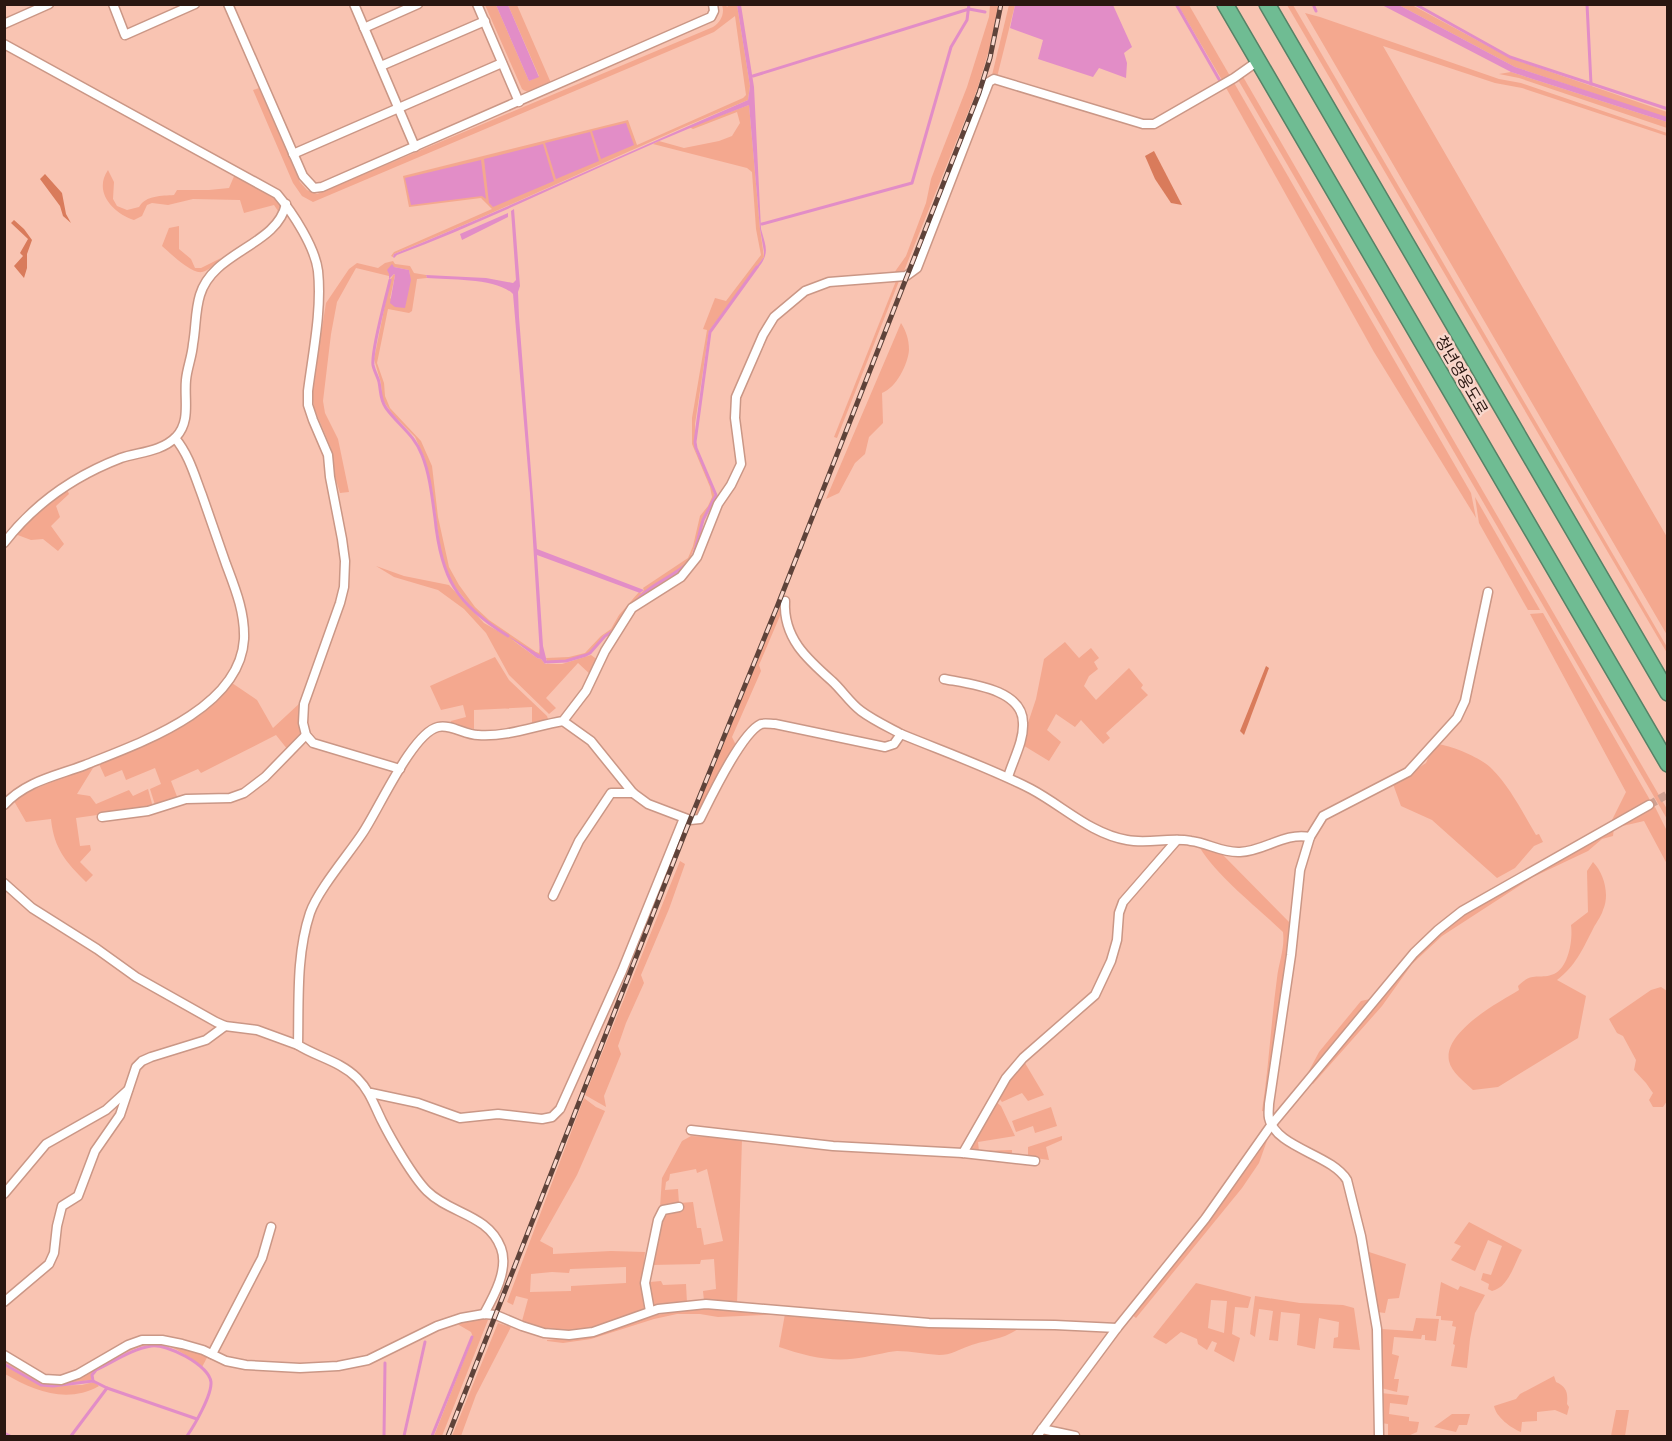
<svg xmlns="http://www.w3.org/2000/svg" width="1672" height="1441" font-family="'Golos Text','Noto Sans KR',sans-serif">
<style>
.green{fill:#f4a88f;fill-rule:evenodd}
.forest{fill:#d97b5b}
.water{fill:#e28dc7}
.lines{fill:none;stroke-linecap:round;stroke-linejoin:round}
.stream{stroke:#e28dc7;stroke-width:3}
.minor-tunnel{stroke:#d0a192;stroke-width:8;stroke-dasharray:8 4;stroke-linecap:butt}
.minor-casing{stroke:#ca9786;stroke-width:11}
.motorway-casing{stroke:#578266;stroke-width:18}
.minor{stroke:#fff;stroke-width:8}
.motorway{stroke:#6fbc93;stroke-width:15}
.rail-casing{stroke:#5f433a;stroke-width:5}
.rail{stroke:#f8d7cc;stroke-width:3;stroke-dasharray:9;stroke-linecap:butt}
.labels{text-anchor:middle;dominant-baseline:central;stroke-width:4.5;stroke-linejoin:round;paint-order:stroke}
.street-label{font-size:16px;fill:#2a1711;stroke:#f8d7cc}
</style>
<rect width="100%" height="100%" fill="#f9c4b2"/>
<g class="green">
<path d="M485 5H496L529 81 539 76 508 5H517L551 83C542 87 531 96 522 89Z"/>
<path d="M722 5H726L727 7 729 5H737L750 86 748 100C629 149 514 206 394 254L393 257 391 256 394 252 492 209 481 198 409 207 403 176 628 120 637 145 743 98 746 95 735 16 714 32 313 202 302 196 293 183 253 90 259 88 300 182 307 190 317 194 713 27C721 22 725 13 722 5Z"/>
<path d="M990 5H999L992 40 977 90 904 271 894 273 906 256 926 203 931 179 967 87 989 17Z"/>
<path d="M1009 5H1015L997 77 992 75Z"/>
<path d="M1178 5H1189L1230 76 1222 80Z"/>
<path d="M1287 5H1293L1667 647V653Z"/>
<path d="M1399 5H1412L1510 58 1667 112V118L1515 67Z"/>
<path d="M1305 13 1320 17 1499 79 1521 83 1667 133V136L1522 88 1495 83 1383 46 1667 537V635Z"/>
<path d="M1511 72 1667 122V128L1519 78 1499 74Z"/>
<path d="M1242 75 1667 809V819L1237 78Z"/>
<path d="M1233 81 1471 493 1476 518 1374 352 1225 86Z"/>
<path d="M749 105 760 229 764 257 709 331 695 424V449L712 485 715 498 702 519 698 538 689 561 677 572 638 598 613 631 604 635 590 653 566 661H547L546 658 569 657 585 653 601 636 611 629 619 615 639 592 641 593 644 590 643 588 688 558 693 546 700 516 708 506 712 497 710 487 692 444V418L707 330 703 329 715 298 726 301 761 255 756 229 752 172 747 168 653 144 659 141 684 148 719 141 732 136 740 123 737 112 693 129 689 127Z"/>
<path d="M108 170 114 182 113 199 117 206 127 210 139 207C146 195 162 196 174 195L177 190H209L229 188 235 174 277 199 281 207 279 217 278 211 274 205 244 213 240 200 193 199 168 205 152 203 147 205 142 216 134 220C113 213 93 192 108 170Z"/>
<path d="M179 226V249L191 259 195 268H201L221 258C215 263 209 271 202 272 191 274 170 253 162 246L169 228Z"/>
<path d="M393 261 395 264 410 266 414 273 426 275 427 278 417 279 412 311 409 313 388 309 377 363 384 383 385 396 390 408 421 441 432 466 438 517 449 567 459 585 475 607 489 620 536 652 539 653 540 647V655L538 656 511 639 537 658 541 659 545 664H562L591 655 598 660 591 675 578 663 546 698 556 708 549 714 509 675 486 633 464 609 438 590 394 577 376 566 404 576 449 585 484 623 505 635 474 611 452 583 441 554 432 489 424 457 415 437 393 415 382 399 381 383 374 359 390 280 394 274 395 275 390 299 410 275 409 270 394 267 389 276 356 268 337 302 331 334 323 401 325 413 338 439 349 492 340 493 335 477 331 448 314 408 312 391 326 303 349 269 357 263 378 268 385 263Z"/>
<path d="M896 281H899L837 438 834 437Z"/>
<path d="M901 323C906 331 909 339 909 350 908 364 896 388 882 393L883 423 869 437 865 454 855 463 839 493 826 499Z"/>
<path d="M66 487 69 494 56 506 60 517 51 526 64 544 58 551 43 539 31 540 15 534 21 525Z"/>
<path d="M1475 497 1540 610H1528L1479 523Z"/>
<path d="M781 604 782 611 759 665 761 671 732 737 737 747 699 816 694 815Z"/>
<path d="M1543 613 1650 800 1610 824 1626 792 1530 614Z"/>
<path d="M1065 642 1079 658 1091 648 1099 658 1094 662 1098 669 1089 676 1084 686 1096 700 1129 668 1143 685 1141 688 1148 695 1106 733 1110 738 1103 744 1081 720 1075 727 1056 714 1047 730 1061 742 1049 761 1021 744 1036 699 1044 659Z"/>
<path d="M495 657 509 680 547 716 548 719 532 724V707L474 710V729L451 724V721L466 717 463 705 441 710 430 686Z"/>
<path d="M232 683 257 700 273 728 301 702 302 734 288 750 276 735 201 773 198 769 171 781 178 799 155 805 150 789 161 784 155 768 126 780 122 770 105 777 99 764C149 742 199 729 232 683Z"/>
<path d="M1438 744C1452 746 1482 758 1492 769 1510 787 1523 813 1536 835L1539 834 1543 842 1534 846 1515 868 1497 878 1432 820 1401 806 1393 784 1426 763 1429 756Z"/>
<path d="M93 768 77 794 90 796 96 804 129 790 133 796 148 789 153 807 76 818 80 846 90 845 91 850 80 862 93 875 86 882C66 862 54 849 51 819L26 822 14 801C38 785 64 777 93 768Z"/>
<path d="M1654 805 1667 831V864L1644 821 1614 828 1613 836 1602 839 1588 851 1533 877 1442 936 1412 964 1382 1006 1313 1084 1310 1082 1395 981 1438 933 1464 914Z"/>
<path d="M1200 848 1220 852 1292 925 1267 1112 1262 1111C1269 1066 1271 1022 1277 978 1279 962 1285 948 1283 932 1258 908 1218 877 1200 848Z"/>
<path d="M680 861 685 864 669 909 641 975 644 983 626 1023 618 1046 621 1054 604 1096 606 1107 585 1095Z"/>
<path d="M1593 862C1604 873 1610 895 1603 910 1601 917 1595 924 1592 931 1581 952 1576 965 1557 980L1586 996 1578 1038 1498 1087 1473 1090C1465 1082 1451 1072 1449 1061 1443 1032 1499 1002 1519 990L1518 986C1532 971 1539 980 1554 974 1569 967 1573 939 1571 925L1588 912 1587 871Z"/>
<path d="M1661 987 1667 991V1101L1663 1107H1653L1649 1100 1653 1093 1646 1083 1634 1070 1636 1060 1623 1036 1617 1033 1609 1019 1651 990Z"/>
<path d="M1370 999 1301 1086 1319 1052 1361 1001Z"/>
<path d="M1025 1063 1044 1095 1028 1101 1022 1093 1002 1102 998 1097 1009 1077Z"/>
<path d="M584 1098 596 1107 605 1111 577 1175 540 1241 553 1248V1254L611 1251 645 1252 642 1283 646 1310 620 1317V1320C582 1333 560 1336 522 1321L528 1299 516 1296 513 1305 507 1302ZM626 1267V1283L571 1286V1291L530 1292 531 1274 552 1272 569 1273 570 1269Z"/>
<path d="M995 1101 1001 1106 1015 1136 978 1142 979 1151 1012 1150V1157L965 1152Z"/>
<path d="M1051 1107 1057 1126 1035 1133 1033 1126 1016 1132 1012 1121Z"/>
<path d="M1270 1132 1259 1163 1242 1188 1136 1318 1132 1315Z"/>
<path d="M691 1136 742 1139 737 1305 704 1301 703 1291 716 1289 714 1259 701 1260 700 1264 651 1265 661 1219 665 1212 679 1203 660 1207 662 1178 682 1141ZM696 1169 697 1173 707 1169 723 1241 704 1245 701 1228H697L693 1202 679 1203 678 1189 665 1190 666 1182 669 1180 670 1174Z"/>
<path d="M1062 1136V1140L1046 1147 1049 1160 1028 1157V1147Z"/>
<path d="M1469 1222 1522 1250C1514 1264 1509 1287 1492 1291L1488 1289 1489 1284 1481 1280 1483 1273 1491 1275 1502 1246 1488 1240 1475 1271 1451 1260 1461 1246 1454 1243Z"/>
<path d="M1369 1252 1406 1264 1399 1298 1388 1299 1385 1313 1377 1312Z"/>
<path d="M661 1281 663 1285 686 1284 687 1303 651 1308 650 1282Z"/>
<path d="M1441 1282 1458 1290 1460 1286 1485 1295 1475 1313 1470 1339 1467 1368 1451 1366 1455 1345 1453 1344 1456 1327 1452 1326 1453 1321 1441 1320V1316H1436Z"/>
<path d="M1196 1283 1251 1297 1248 1308 1235 1307 1232 1334 1240 1338 1234 1362 1214 1351 1217 1343 1212 1341 1207 1350 1198 1344 1197 1339 1181 1332 1166 1344 1153 1337ZM1211 1300 1227 1301 1224 1333 1208 1328Z"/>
<path d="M1255 1296 1300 1303 1343 1305 1354 1308 1360 1350 1333 1348 1334 1338 1338 1337 1339 1322 1319 1318 1315 1349 1297 1345 1300 1314 1281 1312 1278 1341 1269 1340 1273 1311 1259 1309 1255 1337 1250 1334Z"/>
<path d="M700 1307H711L940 1327H1021C1002 1341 989 1339 969 1346 958 1350 951 1355 939 1355 925 1354 911 1351 897 1351 886 1352 876 1355 865 1357 835 1363 808 1357 779 1347L785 1314 718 1317 700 1314H677L654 1319 591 1339 563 1343 547 1341V1340L591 1336 657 1315Z"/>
<path d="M1416 1318 1439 1319 1436 1341 1425 1340V1335H1422L1421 1339 1394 1337 1392 1354 1399 1356 1394 1379H1399L1397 1392 1381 1388V1329L1413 1331Z"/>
<path d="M483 1319 488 1320 442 1436H434L473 1337 471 1332 459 1325 458 1322Z"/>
<path d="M498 1323 511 1327 476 1395 461 1436H452Z"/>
<path d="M155 1342 209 1354 202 1367C190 1358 175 1346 160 1344 142 1341 111 1361 95 1369L91 1375V1380L52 1385 41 1384 5 1363V1358L58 1382 128 1347Z"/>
<path d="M5 1366 42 1386 82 1385 94 1382 99 1386C67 1404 34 1391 5 1374Z"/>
<path d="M1554 1376 1556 1382C1567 1387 1568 1393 1567 1404L1569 1407 1567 1415 1555 1410 1537 1412V1421L1522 1422 1521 1432C1511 1428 1496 1417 1494 1406L1516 1399 1520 1394Z"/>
<path d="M1381 1393 1409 1396 1407 1405 1390 1403 1389 1414 1409 1417V1421L1419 1422 1417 1432 1408 1436H1388V1424L1381 1423Z"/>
<path d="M1616 1410H1629L1625 1436H1611Z"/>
<path d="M1452 1414H1470L1467 1425H1459L1456 1432 1434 1427Z"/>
</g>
<g class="forest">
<path d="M1154 151 1182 205 1171 203 1155 179 1145 156Z"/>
<path d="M45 174 62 193 66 214 71 223 63 216 60 206 40 179Z"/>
<path d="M14 220 24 229 32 240 27 254V268L24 278 14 266 23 256 20 253 28 239 11 223Z"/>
<path d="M1266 666 1269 668 1244 735 1240 731Z"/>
</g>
<g class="water">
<path d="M496 5H508L539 77 529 81Z"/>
<path d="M737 5H741L754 87 761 229C766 247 770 253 758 268L757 266 764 257V252L760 229 749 105C629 149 516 210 397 255L394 258 393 257 394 254C513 206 630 151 748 100L750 86Z"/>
<path d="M1015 5H1113L1132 47 1124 53 1127 63 1126 78 1099 68 1093 77 1038 59 1043 40 1010 28Z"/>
<path d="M1382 5H1399L1515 67 1667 117V122L1511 72Z"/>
<path d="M626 123 634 145 601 159 592 131Z"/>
<path d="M590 132 599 161 556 179 545 143Z"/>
<path d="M543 144 554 181 493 207 489 203 484 159Z"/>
<path d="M481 160 486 199 482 196 411 205 405 178Z"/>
<path d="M514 209 520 286 518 292 519 317 537 549 644 590 640 593 537 555 543 646 547 662 545 664 541 659 537 658 508 636 540 655 530 493 513 294C497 278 450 280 427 278L426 275 486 278 513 283 516 280 511 211Z"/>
<path d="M508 213V217L462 240 460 234Z"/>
<path d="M392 264 394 267 409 270 411 280 405 308 395 307 390 303 395 275 394 274 389 279V274L387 270Z"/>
</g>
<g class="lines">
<g class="stream">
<path d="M1176 4 1220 81"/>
<path d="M1313 4 1316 11"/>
<path d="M1415 4 1510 57 1668 109"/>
<path d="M1587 4 1591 84"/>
<path d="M753 76 969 9 985 12"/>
<path d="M762 224 912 183 951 47 967 20 969 4"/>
<path d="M390 280C386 298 371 350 373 365 374 371 378 377 379 382 381 392 380 400 386 408 399 426 414 434 422 455 430 475 432 497 435 518 441 578 456 604 508 636"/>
<path d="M694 554 703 520 716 495 696 448 695 442 710 332 757 267"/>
<path d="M635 603C647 586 671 578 687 564"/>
<path d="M547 662 566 661 586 655 590 653 605 636 615 630"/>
<path d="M4 1364 41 1385 53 1386 93 1381 107 1388 197 1419"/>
<path d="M93 1381 92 1375 96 1370C113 1362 132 1349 151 1346 166 1343 209 1365 211 1382 212 1395 194 1426 187 1436"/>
<path d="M4 1433 10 1436"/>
<path d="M71 1436 107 1388"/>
<path d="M384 1436 385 1363"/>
<path d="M404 1436 425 1342"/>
<path d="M432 1436 472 1337"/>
</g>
<path class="minor-tunnel" d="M1649 805 1668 794"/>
<g class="minor-casing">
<g id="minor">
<path d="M113 4 125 35 195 4"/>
<path d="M228 4 303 176 314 188 322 187 704 20 711 17 714 11 713 4"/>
<path d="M354 4 415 147"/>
<path d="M477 4 519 102"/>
<path d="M4 24 49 4"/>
<path d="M364 28 418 4"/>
<path d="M4 44 277 194C293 213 315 247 318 271 322 310 313 352 308 391V405L313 420 328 455 330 477 342 539 345 561 344 587 340 603 304 704 303 723 306 735 313 743 400 769"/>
<path d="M381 66 485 21"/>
<path d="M293 154 502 63"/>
<path d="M4 543C35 503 74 476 121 458 139 452 161 452 176 437 191 421 184 400 186 380 187 368 192 357 193 344 196 328 195 311 200 295 213 251 277 246 286 204"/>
<path d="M785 601C783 638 807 659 832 681 842 690 850 703 861 711 873 720 888 727 901 734"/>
<path d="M944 679C970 684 1023 689 1023 723 1024 741 1013 760 1008 777"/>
<path d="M563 721 591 741 633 793 648 804 690 820 700 819C710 799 741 733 761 724 764 723 771 724 775 724L885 747 894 744 901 734C945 752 990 768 1031 789 1063 806 1091 834 1127 840 1148 844 1170 837 1191 841 1208 843 1222 853 1240 852 1265 851 1284 832 1310 837"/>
<path d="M4 805C26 781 56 776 85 765 140 743 240 709 244 639 245 612 235 588 226 564 218 541 210 518 202 495 194 474 189 455 175 438"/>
<path d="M102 817 148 811 186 799 230 798 244 793 265 777 306 735"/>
<path d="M4 883 32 908 97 949 136 977 216 1022 225 1026 257 1030 298 1045"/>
<path d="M553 896 579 841 611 793H633"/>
<path d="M371 1093 418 1103 460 1118 498 1114 542 1119 552 1117 560 1109 622 971 684 818"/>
<path d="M691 1130 833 1146 963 1153 1035 1161"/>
<path d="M963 1153 1006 1078 1023 1058 1095 995 1111 961 1117 940 1119 913 1123 902 1177 840"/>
<path d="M4 1194 46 1144 106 1110 128 1090"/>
<path d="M4 1302 49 1264 54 1253 57 1226 62 1206 78 1196 95 1151 120 1115 136 1067 142 1061 151 1057 206 1040 225 1026"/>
<path d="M650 1311 645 1283 658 1220 663 1210 679 1207"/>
<path d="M484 1314C494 1296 509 1269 501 1248 488 1214 450 1214 427 1191 413 1177 391 1139 382 1121 374 1105 370 1091 357 1078 340 1061 317 1057 298 1045 299 1001 296 955 310 913 318 890 348 855 362 834 378 811 412 733 438 727 451 724 465 735 478 735 508 737 534 726 563 721L586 691 605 651 632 608 681 577 697 557 718 504 731 485 741 464 735 418 736 397 763 335 774 317 805 291 829 282 906 276 917 268 989 82 994 79 1143 124H1154L1234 78 1258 61"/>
<path d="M212 1354 262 1258 271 1227"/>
<path d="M4 1355 44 1379 61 1380 78 1374 128 1345 142 1340H162L182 1344 203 1350 226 1361 246 1365 300 1368 338 1366 368 1360 437 1326 461 1318 484 1314 496 1315 522 1326 544 1333 569 1335 593 1332 658 1309 706 1304 929 1323 1055 1325 1117 1328"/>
<path d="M1042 1429 1075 1436"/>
<path d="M1037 1436 1117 1328 1205 1219 1272 1124 1414 953 1438 930 1462 911 1649 805"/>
<path d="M1379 1436 1377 1329 1361 1236 1347 1180C1331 1154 1276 1148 1269 1118 1268 1114 1269 1108 1269 1104L1291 955 1300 870 1310 837 1323 816 1408 772 1457 718 1465 701 1488 592"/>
</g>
</g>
<g class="motorway-casing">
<g id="motorway">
<path d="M1225 4 1668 764"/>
<path d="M1267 4 1668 693"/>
</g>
</g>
<use href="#minor" class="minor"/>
<use href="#motorway" class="motorway"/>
<g class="rail-casing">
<path id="rail" d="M448 1436 690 820 777 607 979 93 990 58 1001 4"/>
</g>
<use href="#rail" class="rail"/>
</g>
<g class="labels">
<g class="street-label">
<text transform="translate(1462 375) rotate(60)">청년영웅도로</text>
</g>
</g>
<rect width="1672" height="1441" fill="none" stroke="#2a1711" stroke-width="12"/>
</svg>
